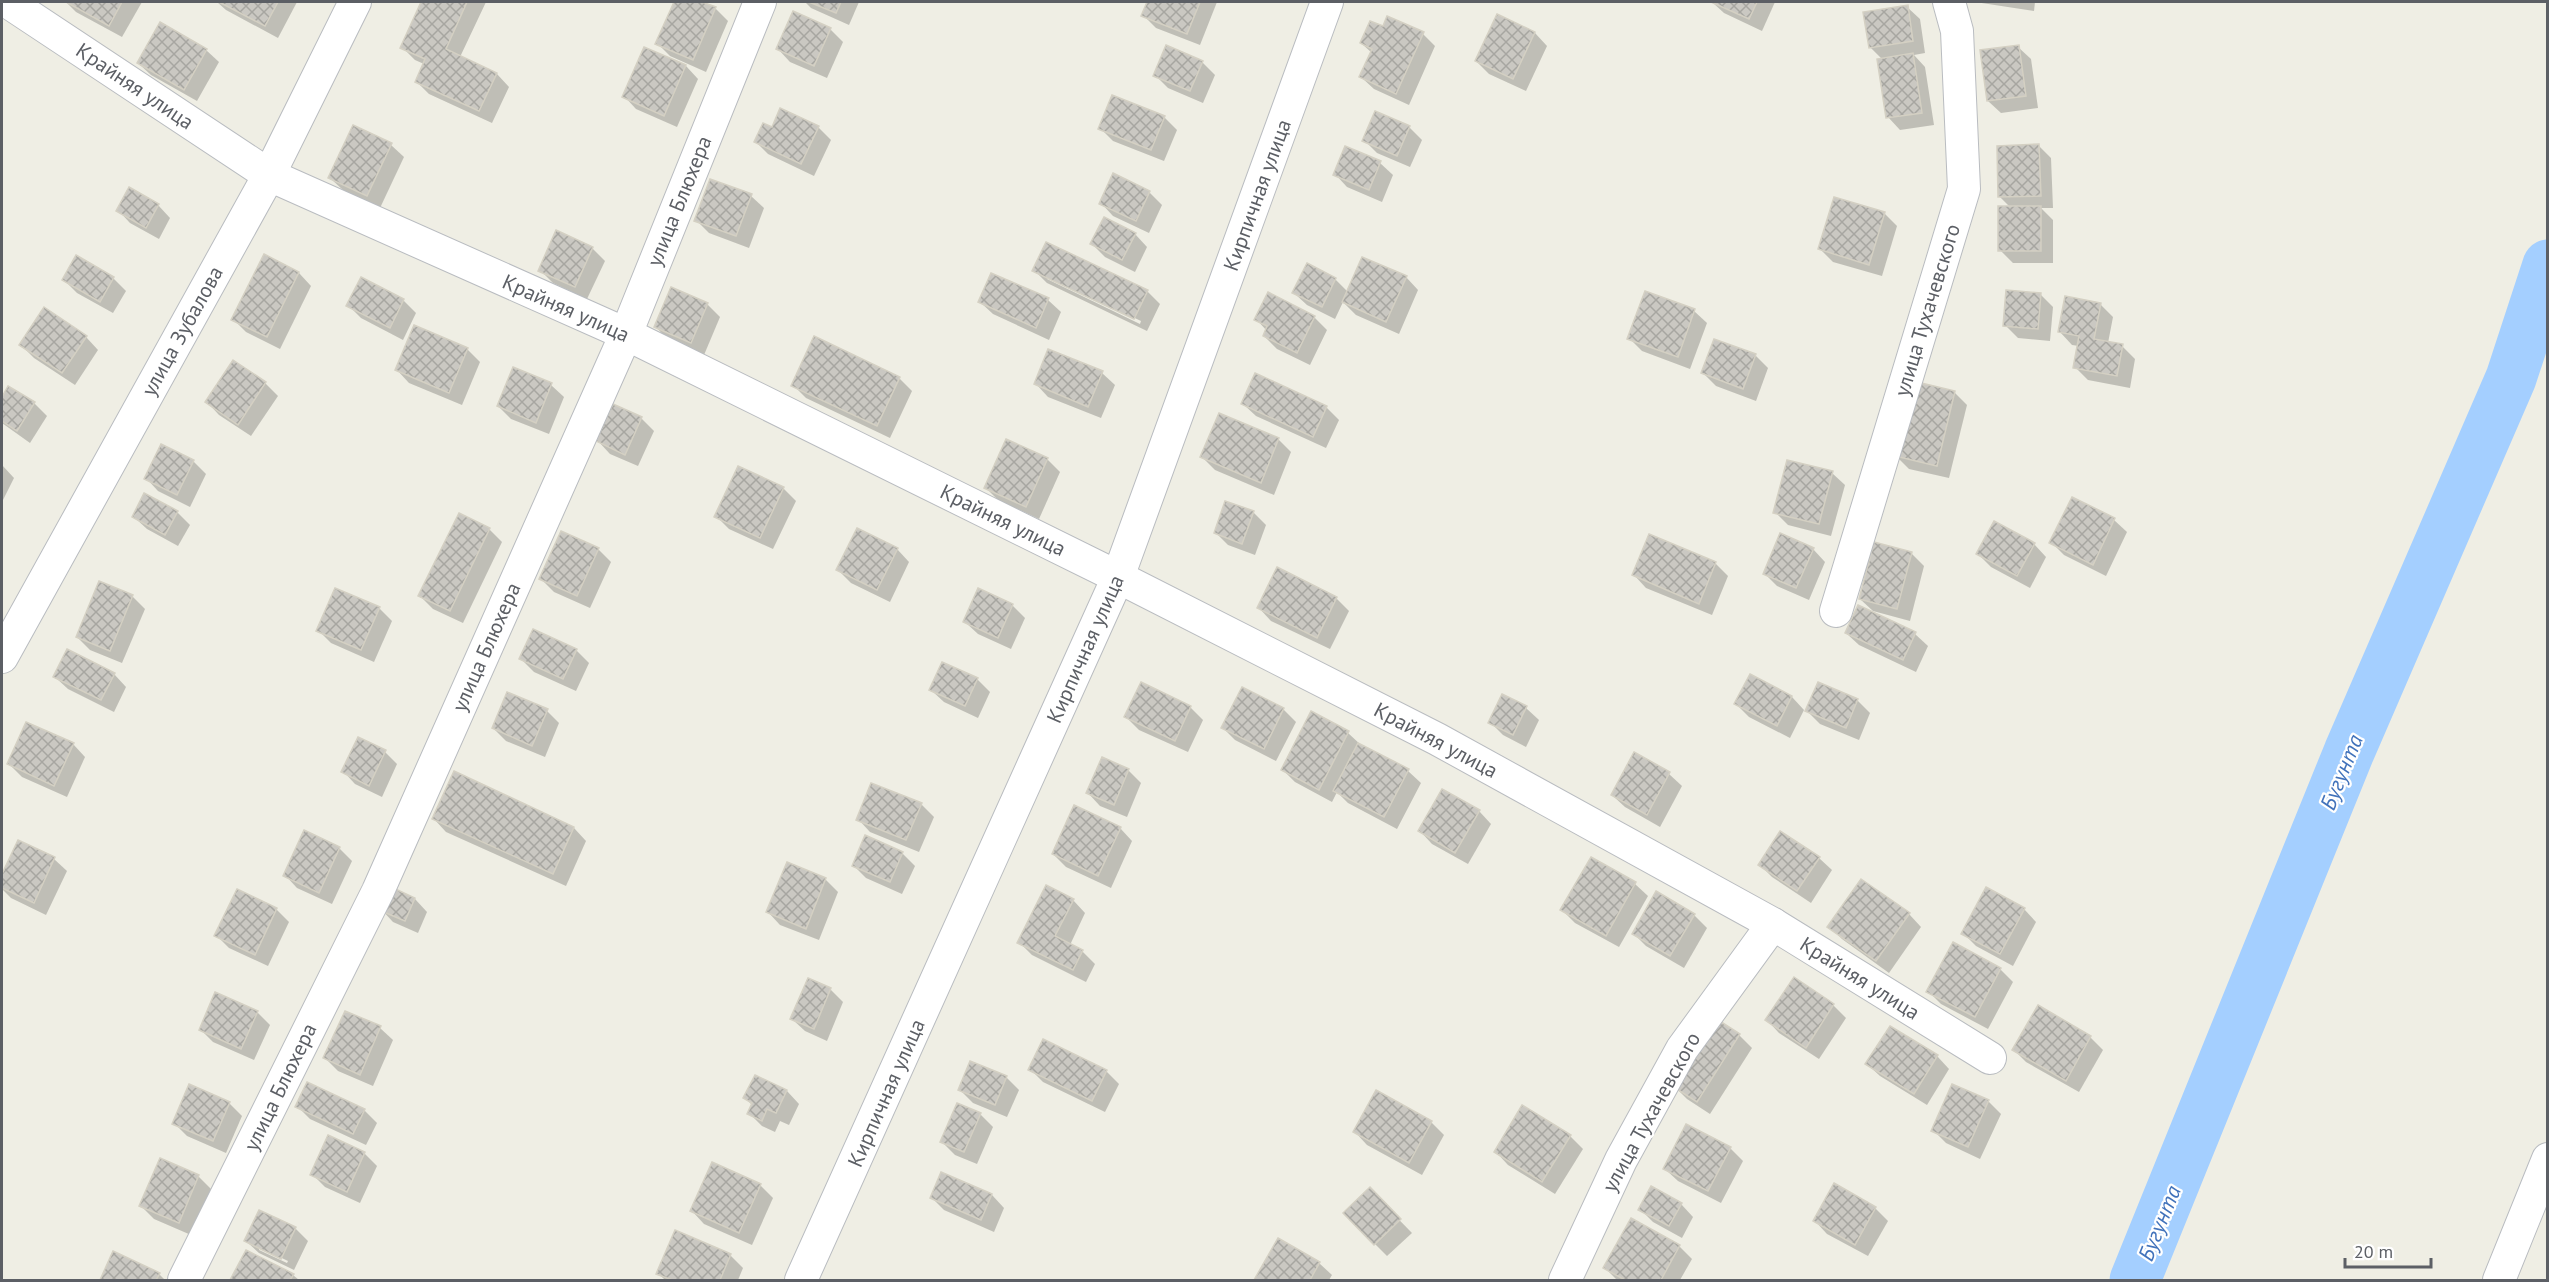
<svg xmlns="http://www.w3.org/2000/svg" width="2549" height="1282" font-family="'PT Sans',sans-serif">
<style>
.shadow{fill:#0003;fill-rule:evenodd}
.lines{fill:none;stroke-linecap:round;stroke-linejoin:round}
.river{stroke:#a4cfff;stroke-width:51}
.building{fill:url(#building-cross-hatch);stroke:#d4d0c3;stroke-width:1.5}
.minor-casing{stroke:#b9bcc0;stroke-width:34}
.minor{stroke:#fff;stroke-width:32}
.labels{text-anchor:middle;dominant-baseline:central;stroke-width:4.5;stroke-linejoin:round;paint-order:stroke}
.street-label{font-size:21px;fill:#5c5f65;stroke:#fff}
.water-label{font-size:22px;font-style:italic;fill:#4273bb;stroke:#fff}
</style>
<defs>
<pattern id="building-cross-hatch" width="8" height="8" patternUnits="userSpaceOnUse" patternTransform="scale(1.5)"><rect width="8" height="8" fill="#cac8c2"/><path d="M0 0l8 8M0 8l8-8" fill="none" stroke="#a7a6a1"/></pattern>
</defs>
<rect width="100%" height="100%" fill="#efeee4"/>
<g class="shadow">
<path d="M66 2H142L122 37 76 12Z"/>
<path d="M217 2H297L278 38 226 10Z"/>
<path d="M423 2H486L460 57 497 74 509 87 492 123 429 94 416 81 424 64 415 60 402 47Z"/>
<path d="M675 2H699L716 9 728 21 706 72 670 56 657 43Z"/>
<path d="M805 2H859L849 25 811 8Z"/>
<path d="M1149 2H1217L1200 45 1156 28 1143 15Z"/>
<path d="M1712 2H1775L1762 31 1724 13Z"/>
<path d="M1975 2H2035L2034 11Z"/>
<path d="M1907 7 1920 19 1925 53 1914 55 1925 67 1934 125 1900 130 1888 117 1882 59 1870 47Z"/>
<path d="M1498 16 1535 33 1547 46 1526 91 1489 74 1476 61Z"/>
<path d="M1383 28 1423 34 1435 46 1409 105 1374 89 1361 77 1372 53 1361 43Z"/>
<path d="M830 29 843 42 827 78 790 62 778 49Z"/>
<path d="M1167 47 1202 62 1215 75 1203 103 1168 88 1155 75Z"/>
<path d="M2018 47 2031 59 2038 108 2001 113 1988 101Z"/>
<path d="M645 48 686 66 698 79 677 127 636 109 624 96Z"/>
<path d="M206 50 219 62 197 101 151 75 138 63Z"/>
<path d="M1164 117 1177 130 1164 161 1113 141 1100 128Z"/>
<path d="M818 127 831 140 814 176 768 154 756 142 772 129Z"/>
<path d="M1409 127 1422 140 1410 167 1377 153 1364 140Z"/>
<path d="M391 145 404 157 380 208 343 190 330 178Z"/>
<path d="M2039 146 2051 158 2053 208H2041L2053 220V263H2013L2000 250 2010 207 2000 197Z"/>
<path d="M1380 163 1393 175 1382 202 1347 187 1335 174Z"/>
<path d="M1149 192 1162 205 1149 233 1113 216 1101 203Z"/>
<path d="M751 196 764 208 749 248 709 233 696 220Z"/>
<path d="M158 205 170 218 159 239 130 223 118 210Z"/>
<path d="M1884 213 1897 226 1882 276 1833 262 1820 249Z"/>
<path d="M1135 234 1147 247 1135 272 1105 257 1092 244Z"/>
<path d="M592 248 605 261 587 299 553 283 540 270Z"/>
<path d="M264 256 299 273 311 286 280 349 246 332 233 319Z"/>
<path d="M1034 270 1147 291 1160 304 1147 331 1047 283ZM1047 276 1141 321 1140 324 1047 279Z"/>
<path d="M1406 277 1418 290 1399 334 1356 315 1343 302 1335 319 1307 305 1294 293 1335 279 1348 292Z"/>
<path d="M113 278 126 291 113 313 77 293 64 280Z"/>
<path d="M2040 294 2053 307 2050 341 2018 338 2005 325Z"/>
<path d="M403 300 416 313 403 340 361 318 348 305Z"/>
<path d="M1048 300 1061 312 1049 340 993 314 980 302Z"/>
<path d="M707 304 720 317 704 355 668 340 656 327Z"/>
<path d="M2100 304 2113 317 2108 343 2122 346 2135 359 2130 388 2088 380 2075 367 2079 346 2072 345 2060 332Z"/>
<path d="M1694 311 1707 323 1690 369 1642 351 1629 338Z"/>
<path d="M1314 317 1327 330 1310 365 1277 349 1264 336 1267 331 1256 319Z"/>
<path d="M86 337 98 350 75 385 34 358 21 345Z"/>
<path d="M1715 340 1755 355 1768 368 1756 401 1716 386 1703 373Z"/>
<path d="M467 349 480 362 462 405 409 383 397 370Z"/>
<path d="M1102 373 1115 385 1101 418 1048 397 1036 384Z"/>
<path d="M899 378 912 391 890 438 806 398 793 385Z"/>
<path d="M265 383 278 396 251 436 219 415 207 402Z"/>
<path d="M551 385 564 397 549 434 511 419 498 406Z"/>
<path d="M9 388 34 403 47 416 30 443 2 423V399Z"/>
<path d="M1954 392 1967 405 1949 478 1909 469 1896 456Z"/>
<path d="M1243 404 1326 407 1339 420 1326 448 1256 416Z"/>
<path d="M613 406 641 418 654 431 638 466 610 454 598 441Z"/>
<path d="M1220 415 1279 440 1291 452 1274 495 1215 470 1202 457Z"/>
<path d="M1007 441 1047 459 1060 472 1039 519 998 500 985 487Z"/>
<path d="M193 461 206 474 190 507 158 491 146 478Z"/>
<path d="M2 465 14 478 2 502Z"/>
<path d="M1832 473 1845 485 1831 536 1788 525 1775 512Z"/>
<path d="M783 488 796 501 773 549 729 529 716 516Z"/>
<path d="M2073 499 2114 520 2127 532 2106 576 2064 555 2051 542Z"/>
<path d="M177 512 190 525 178 546 147 529 134 517Z"/>
<path d="M1253 512 1266 525 1255 555 1228 545 1215 532Z"/>
<path d="M489 529 502 542 463 623 433 609 420 596Z"/>
<path d="M561 533 598 549 611 562 590 608 554 592 541 579Z"/>
<path d="M1650 536 1716 564 1728 576 1712 615 1646 588 1634 575Z"/>
<path d="M2034 544 2046 557 2030 588 1991 567 1978 554Z"/>
<path d="M897 549 909 562 890 602 851 583 838 570Z"/>
<path d="M1813 549 1825 562 1809 600 1777 586 1764 573Z"/>
<path d="M1911 553 1924 566 1910 621 1873 611 1860 599Z"/>
<path d="M132 596 145 609 122 663 90 650 77 637Z"/>
<path d="M1336 598 1349 611 1330 649 1271 621 1259 608Z"/>
<path d="M1012 605 1025 618 1011 649 978 634 965 622Z"/>
<path d="M379 608 392 621 374 662 331 643 318 630Z"/>
<path d="M534 631 576 650 589 663 576 691 534 672 521 659Z"/>
<path d="M1846 633 1915 634 1928 646 1916 672 1859 645Z"/>
<path d="M114 674 126 687 114 712 68 689 55 677Z"/>
<path d="M977 679 990 692 978 718 944 702 931 690Z"/>
<path d="M1792 697 1804 710 1790 738 1749 717 1736 704Z"/>
<path d="M1857 700 1870 713 1859 740 1820 724 1807 711Z"/>
<path d="M1190 707 1203 720 1188 752 1139 730 1126 717Z"/>
<path d="M1526 708 1539 720 1526 747 1503 735 1490 722Z"/>
<path d="M1283 709 1296 722 1276 761 1235 740 1223 728Z"/>
<path d="M547 711 559 723 545 757 506 741 493 728Z"/>
<path d="M1312 713 1348 733 1361 745 1408 771 1421 783 1397 829 1348 803 1337 792 1332 802 1295 782 1283 770Z"/>
<path d="M73 744 85 757 67 797 22 777 9 764Z"/>
<path d="M385 752 397 764 382 797 355 784 343 771Z"/>
<path d="M1635 754 1669 774 1682 786 1660 827 1625 807 1612 795Z"/>
<path d="M1102 759 1128 770 1141 783 1127 817 1100 806 1088 793Z"/>
<path d="M455 773 574 828 586 841 566 886 446 832 434 819Z"/>
<path d="M921 804 934 817 919 852 870 832 858 819Z"/>
<path d="M1479 811 1491 824 1468 864 1432 844 1420 831Z"/>
<path d="M1120 828 1132 841 1111 888 1066 867 1053 854Z"/>
<path d="M18 842 54 859 67 871 46 915 11 898 2 889V878Z"/>
<path d="M339 848 352 861 332 904 297 888 285 875Z"/>
<path d="M902 853 915 866 902 894 866 878 853 865Z"/>
<path d="M1819 858 1832 870 1811 903 1772 877 1760 865Z"/>
<path d="M787 864 826 880 838 892 819 940 780 925 768 912Z"/>
<path d="M1635 884 1648 896 1619 947 1575 923 1562 910Z"/>
<path d="M390 888 415 899 427 912 418 933 393 922 381 909Z"/>
<path d="M1073 900 1085 913 1070 945 1082 951 1095 964 1086 982 1032 955 1019 942Z"/>
<path d="M276 909 289 922 268 966 229 948 216 935Z"/>
<path d="M2024 909 2036 922 2013 966 1976 946 1963 933Z"/>
<path d="M1909 914 1921 927 1889 973 1842 939 1829 926Z"/>
<path d="M1694 915 1707 928 1684 968 1646 946 1633 933Z"/>
<path d="M2000 969 2013 982 1988 1029 1941 1004 1928 991Z"/>
<path d="M809 980 830 989 843 1002 827 1041 805 1031 792 1019Z"/>
<path d="M1833 1005 1846 1018 1819 1059 1779 1033 1767 1020Z"/>
<path d="M257 1012 270 1025 254 1060 213 1042 200 1029Z"/>
<path d="M380 1028 393 1040 373 1086 338 1071 325 1058Z"/>
<path d="M1739 1035 1752 1048 1710 1114 1687 1099 1674 1086Z"/>
<path d="M2090 1037 2103 1050 2079 1092 2026 1062 2014 1050Z"/>
<path d="M1937 1056 1949 1069 1927 1105 1880 1076 1867 1064Z"/>
<path d="M1030 1069 1106 1071 1119 1084 1105 1112 1043 1082Z"/>
<path d="M755 1077 787 1091 799 1104 789 1125 780 1121 775 1132 762 1126 749 1113 753 1106 745 1098Z"/>
<path d="M1006 1077 1019 1090 1007 1117 973 1103 960 1090Z"/>
<path d="M1988 1101 2001 1114 1980 1159 1946 1143 1933 1130Z"/>
<path d="M229 1103 242 1116 226 1153 187 1136 174 1123Z"/>
<path d="M297 1106 364 1110 377 1123 366 1145 310 1119Z"/>
<path d="M980 1114 993 1127 977 1164 955 1155 942 1142Z"/>
<path d="M1431 1122 1444 1135 1422 1175 1367 1145 1355 1132Z"/>
<path d="M1570 1136 1583 1149 1555 1194 1508 1165 1496 1152Z"/>
<path d="M1730 1148 1743 1161 1721 1203 1678 1181 1665 1169Z"/>
<path d="M364 1153 377 1166 360 1203 325 1187 312 1174Z"/>
<path d="M161 1160 199 1177 211 1189 191 1235 154 1219 141 1206Z"/>
<path d="M942 1174 992 1195 1004 1208 994 1232 944 1210 932 1198Z"/>
<path d="M760 1185 773 1198 752 1245 704 1224 692 1211Z"/>
<path d="M1370 1190 1412 1233 1387 1256 1375 1244Z"/>
<path d="M1681 1204 1693 1217 1682 1238 1653 1222 1640 1209Z"/>
<path d="M1875 1208 1888 1221 1868 1256 1827 1234 1815 1221Z"/>
<path d="M260 1212 295 1228 308 1241 294 1270 259 1253 246 1241ZM259 1247 288 1261 287 1263 259 1250Z"/>
<path d="M1632 1220 1679 1246 1692 1259 1680 1280H1617L1605 1268Z"/>
<path d="M1278 1240 1319 1263 1332 1275 1329 1280H1256Z"/>
<path d="M246 1252 293 1275 299 1280H232Z"/>
<path d="M114 1253 159 1274 165 1280H101Z"/>
<path d="M730 1255 743 1268 738 1280H665L658 1273Z"/>
</g>
<g class="lines">
<path class="river" d="M2135 1280 2349 752 2511 378 2548 265"/>
</g>
<g class="building">
<path d="M66 2H122L109 26Z"/>
<path d="M219 2H278L265 26Z"/>
<path d="M421 2H467L446 49 497 73 479 111 415 82 425 59 400 48Z"/>
<path d="M674 2H702L716 7 693 60 655 44Z"/>
<path d="M809 2H841L836 13Z"/>
<path d="M1147 2H1200L1187 34 1141 16Z"/>
<path d="M1711 2H1757L1749 19Z"/>
<path d="M1908 5 1913 41 1869 48 1863 12Z"/>
<path d="M793 11 831 28 814 66 776 49Z"/>
<path d="M1497 14 1535 32 1513 79 1475 61Z"/>
<path d="M1387 16 1424 32 1396 94 1359 77 1372 49 1360 43 1370 21 1383 26Z"/>
<path d="M160 22 207 49 184 90 137 63Z"/>
<path d="M1166 45 1203 61 1190 91 1153 76Z"/>
<path d="M2019 45 2026 96 1987 101 1980 50Z"/>
<path d="M644 47 686 65 664 116 622 97Z"/>
<path d="M1913 53 1922 113 1886 118 1877 59Z"/>
<path d="M1112 95 1165 116 1151 150 1098 129Z"/>
<path d="M780 108 819 126 801 164 754 142 763 123 772 127Z"/>
<path d="M1375 111 1410 126 1397 156 1362 141Z"/>
<path d="M353 125 392 143 367 196 328 178Z"/>
<path d="M2039 144 2041 196 1998 197 1997 146Z"/>
<path d="M1345 146 1381 161 1369 190 1333 175Z"/>
<path d="M1113 173 1150 191 1136 221 1099 204Z"/>
<path d="M710 179 752 194 736 236 694 221Z"/>
<path d="M129 187 159 204 146 228 116 211Z"/>
<path d="M1834 197 1885 212 1869 265 1818 249Z"/>
<rect x="1998" y="206" width="43" height="45"/>
<path d="M1104 217 1136 233 1122 260 1090 244Z"/>
<path d="M556 230 593 247 575 287 538 271Z"/>
<path d="M1046 242 1148 290 1134 319 1032 271Z"/>
<path d="M264 254 299 272 267 337 231 320Z"/>
<path d="M76 255 114 277 100 302 62 280Z"/>
<path d="M1362 257 1407 276 1386 322 1342 302Z"/>
<path d="M1307 263 1336 278 1322 307 1292 293Z"/>
<path d="M991 273 1049 298 1036 328 978 302Z"/>
<path d="M361 277 404 299 390 328 346 306Z"/>
<path d="M671 287 708 303 691 343 654 327Z"/>
<path d="M2006 290 2041 293 2038 329 2003 326Z"/>
<path d="M1645 291 1695 309 1678 357 1627 339Z"/>
<path d="M1268 292 1315 316 1297 353 1263 336 1267 326 1254 320Z"/>
<path d="M2065 296 2101 303 2094 339 2123 344 2117 376 2073 368 2079 336 2058 332Z"/>
<path d="M44 307 87 336 62 373 19 345Z"/>
<path d="M414 325 468 348 449 393 395 370Z"/>
<path d="M814 336 900 377 877 426 791 386Z"/>
<path d="M1714 339 1756 354 1743 389 1701 373Z"/>
<path d="M1048 349 1103 371 1088 407 1034 384Z"/>
<path d="M233 360 266 382 238 425 205 402Z"/>
<path d="M513 367 552 383 536 423 497 406Z"/>
<path d="M1255 373 1327 406 1313 437 1241 404Z"/>
<path d="M1913 381 1955 391 1937 466 1895 456Z"/>
<path d="M8 386 35 402 17 431 2 421V397Z"/>
<path d="M613 404 642 417 625 455 596 441Z"/>
<path d="M1219 413 1279 438 1261 483 1200 457Z"/>
<path d="M1006 439 1048 458 1026 507 984 488Z"/>
<path d="M161 444 194 460 177 495 144 479Z"/>
<path d="M1787 460 1833 471 1819 524 1773 513Z"/>
<path d="M738 466 784 487 760 538 714 517Z"/>
<path d="M144 493 178 511 165 535 132 517Z"/>
<path d="M2072 497 2115 518 2093 565 2049 543Z"/>
<path d="M1225 501 1254 511 1242 544 1214 533Z"/>
<path d="M459 513 490 528 450 611 418 596Z"/>
<path d="M1994 521 2035 543 2017 576 1976 554Z"/>
<path d="M857 528 898 548 877 590 836 570Z"/>
<path d="M561 531 599 548 577 596 539 579Z"/>
<path d="M1780 533 1814 548 1796 588 1763 574Z"/>
<path d="M1649 534 1716 562 1699 604 1632 575Z"/>
<path d="M1874 542 1912 552 1897 609 1859 599Z"/>
<path d="M1277 567 1337 597 1317 638 1257 608Z"/>
<path d="M99 581 133 595 110 651 76 637Z"/>
<path d="M335 588 380 607 361 650 316 631Z"/>
<path d="M978 588 1013 604 998 638 963 622Z"/>
<path d="M1858 605 1916 632 1903 660 1845 633Z"/>
<path d="M533 629 577 649 563 679 519 659Z"/>
<path d="M67 649 115 673 101 700 53 677Z"/>
<path d="M942 662 978 678 965 706 929 690Z"/>
<path d="M1750 674 1792 696 1777 726 1734 704Z"/>
<path d="M1141 682 1191 706 1175 741 1124 717Z"/>
<path d="M1818 682 1858 699 1846 728 1805 711Z"/>
<path d="M1242 687 1284 708 1264 749 1221 728Z"/>
<path d="M507 692 548 709 532 746 492 728Z"/>
<path d="M1502 694 1527 706 1513 735 1488 723Z"/>
<path d="M1311 711 1349 731 1319 790 1281 770Z"/>
<path d="M26 722 74 743 54 786 7 764Z"/>
<path d="M358 737 386 750 369 786 341 772Z"/>
<path d="M1358 743 1409 769 1384 817 1333 791Z"/>
<path d="M1634 752 1670 772 1647 815 1611 795Z"/>
<path d="M1102 757 1129 769 1114 805 1086 793Z"/>
<path d="M454 771 574 827 553 874 432 819Z"/>
<path d="M871 783 922 803 906 840 856 820Z"/>
<path d="M1442 789 1480 810 1455 853 1418 831Z"/>
<path d="M1074 805 1121 827 1098 876 1052 854Z"/>
<path d="M304 830 340 847 319 893 283 876Z"/>
<path d="M1780 831 1820 857 1797 891 1758 865Z"/>
<path d="M865 835 903 852 890 882 852 866Z"/>
<path d="M18 840 55 857 34 903 2 888V874Z"/>
<path d="M1591 857 1636 882 1606 936 1560 910Z"/>
<path d="M787 862 826 878 806 929 766 912Z"/>
<path d="M1861 879 1910 913 1876 961 1827 927Z"/>
<path d="M1046 885 1074 899 1055 936 1083 950 1073 970 1017 943Z"/>
<path d="M389 886 415 898 405 921 379 910Z"/>
<path d="M1986 887 2025 908 2000 954 1961 934Z"/>
<path d="M237 889 277 908 255 955 214 936Z"/>
<path d="M1656 891 1695 914 1670 956 1632 934Z"/>
<path d="M1953 942 2001 968 1975 1017 1926 992Z"/>
<path d="M1794 977 1834 1004 1806 1048 1765 1020Z"/>
<path d="M808 978 831 988 814 1029 790 1019Z"/>
<path d="M215 992 258 1011 241 1049 199 1030Z"/>
<path d="M2038 1005 2091 1036 2066 1081 2012 1050Z"/>
<path d="M345 1011 381 1026 360 1075 323 1058Z"/>
<path d="M1715 1018 1740 1034 1697 1102 1672 1086Z"/>
<path d="M1890 1026 1938 1055 1914 1094 1865 1064Z"/>
<path d="M1043 1039 1107 1070 1092 1101 1028 1070Z"/>
<path d="M970 1061 1007 1076 995 1105 958 1090Z"/>
<path d="M755 1075 787 1090 776 1113 767 1109 762 1121 747 1114 752 1103 743 1098Z"/>
<path d="M307 1082 365 1109 353 1134 295 1107Z"/>
<path d="M189 1084 230 1102 213 1141 172 1124Z"/>
<path d="M1952 1084 1989 1100 1968 1147 1931 1131Z"/>
<path d="M1376 1090 1432 1121 1409 1163 1353 1132Z"/>
<path d="M957 1103 981 1113 964 1152 940 1142Z"/>
<path d="M1522 1105 1571 1135 1542 1182 1494 1152Z"/>
<path d="M1686 1124 1731 1147 1708 1191 1663 1169Z"/>
<path d="M328 1135 365 1152 347 1192 310 1175Z"/>
<path d="M160 1158 199 1175 179 1223 139 1206Z"/>
<path d="M712 1162 761 1184 739 1233 690 1211Z"/>
<path d="M941 1172 992 1194 981 1220 930 1198Z"/>
<path d="M1834 1183 1876 1207 1855 1245 1813 1221Z"/>
<path d="M1651 1186 1682 1203 1669 1226 1638 1210Z"/>
<path d="M1370 1187 1401 1219 1374 1245 1343 1213Z"/>
<path d="M259 1210 296 1227 281 1259 244 1241Z"/>
<path d="M1631 1218 1680 1245 1661 1280H1625L1603 1268Z"/>
<path d="M675 1230 731 1254 720 1280H672L656 1274Z"/>
<path d="M1278 1238 1320 1262 1310 1280H1254Z"/>
<path d="M246 1250 294 1274 290 1280H230Z"/>
<path d="M113 1251 160 1273 156 1280H100Z"/>
</g>
<g class="lines">
<g class="minor-casing">
<g id="minor">
<path d="M8 2 269 175 626 334 1118 577 1437 739 1773 924 1990 1058"/>
<path d="M1836 611 1964 189 1957 31 1949 2"/>
<path d="M2 657 269 175 355 2"/>
<path d="M184 1280 378 891 626 334 760 2"/>
<path d="M801 1280 1118 577 1327 2"/>
<path d="M1565 1280 1621 1160 1682 1049 1773 924"/>
<path d="M2499 1280 2548 1159"/>
</g>
</g>
<use href="#minor" class="minor"/>
</g>
<g class="labels">
<g class="street-label">
<text transform="translate(135 86) rotate(34)">Крайняя улица</text>
<text transform="translate(1257 195) rotate(-70)">Кирпичная улица</text>
<text transform="translate(679 201) rotate(-68)">улица Блюхера</text>
<text transform="translate(566 308) rotate(24)">Крайняя улица</text>
<text transform="translate(1927 310) rotate(-73)">улица Тухачевского</text>
<text transform="translate(182 331) rotate(-61)">улица Зубалова</text>
<text transform="translate(1003 520) rotate(26)">Крайняя улица</text>
<text transform="translate(486 647) rotate(-66)">улица Блюхера</text>
<text transform="translate(1085 649) rotate(-66)">Кирпичная улица</text>
<text transform="translate(1436 740) rotate(28)">Крайняя улица</text>
<text transform="translate(1860 978) rotate(32)">Крайняя улица</text>
<text transform="translate(280 1087) rotate(-64)">улица Блюхера</text>
<text transform="translate(886 1093) rotate(-66)">Кирпичная улица</text>
<text transform="translate(1651 1112) rotate(-61)">улица Тухачевского</text>
</g>
<g class="water-label">
<text transform="translate(2341 772) rotate(-68)">Бугунта</text>
<text transform="translate(2159 1223) rotate(-68)">Бугунта</text>
</g>
</g>
<rect width="2549" height="1282" fill="none" stroke="#5c5f65" stroke-width="6"/>
<path d="M2345 1258v9h86v-9" fill="none" stroke="#5c5f65" stroke-width="3"/>
<text x="2354" y="1258" font-size="18" fill="#5c5f65" stroke="#ffffff" stroke-width="4.5" paint-order="stroke">20 m</text>
</svg>
